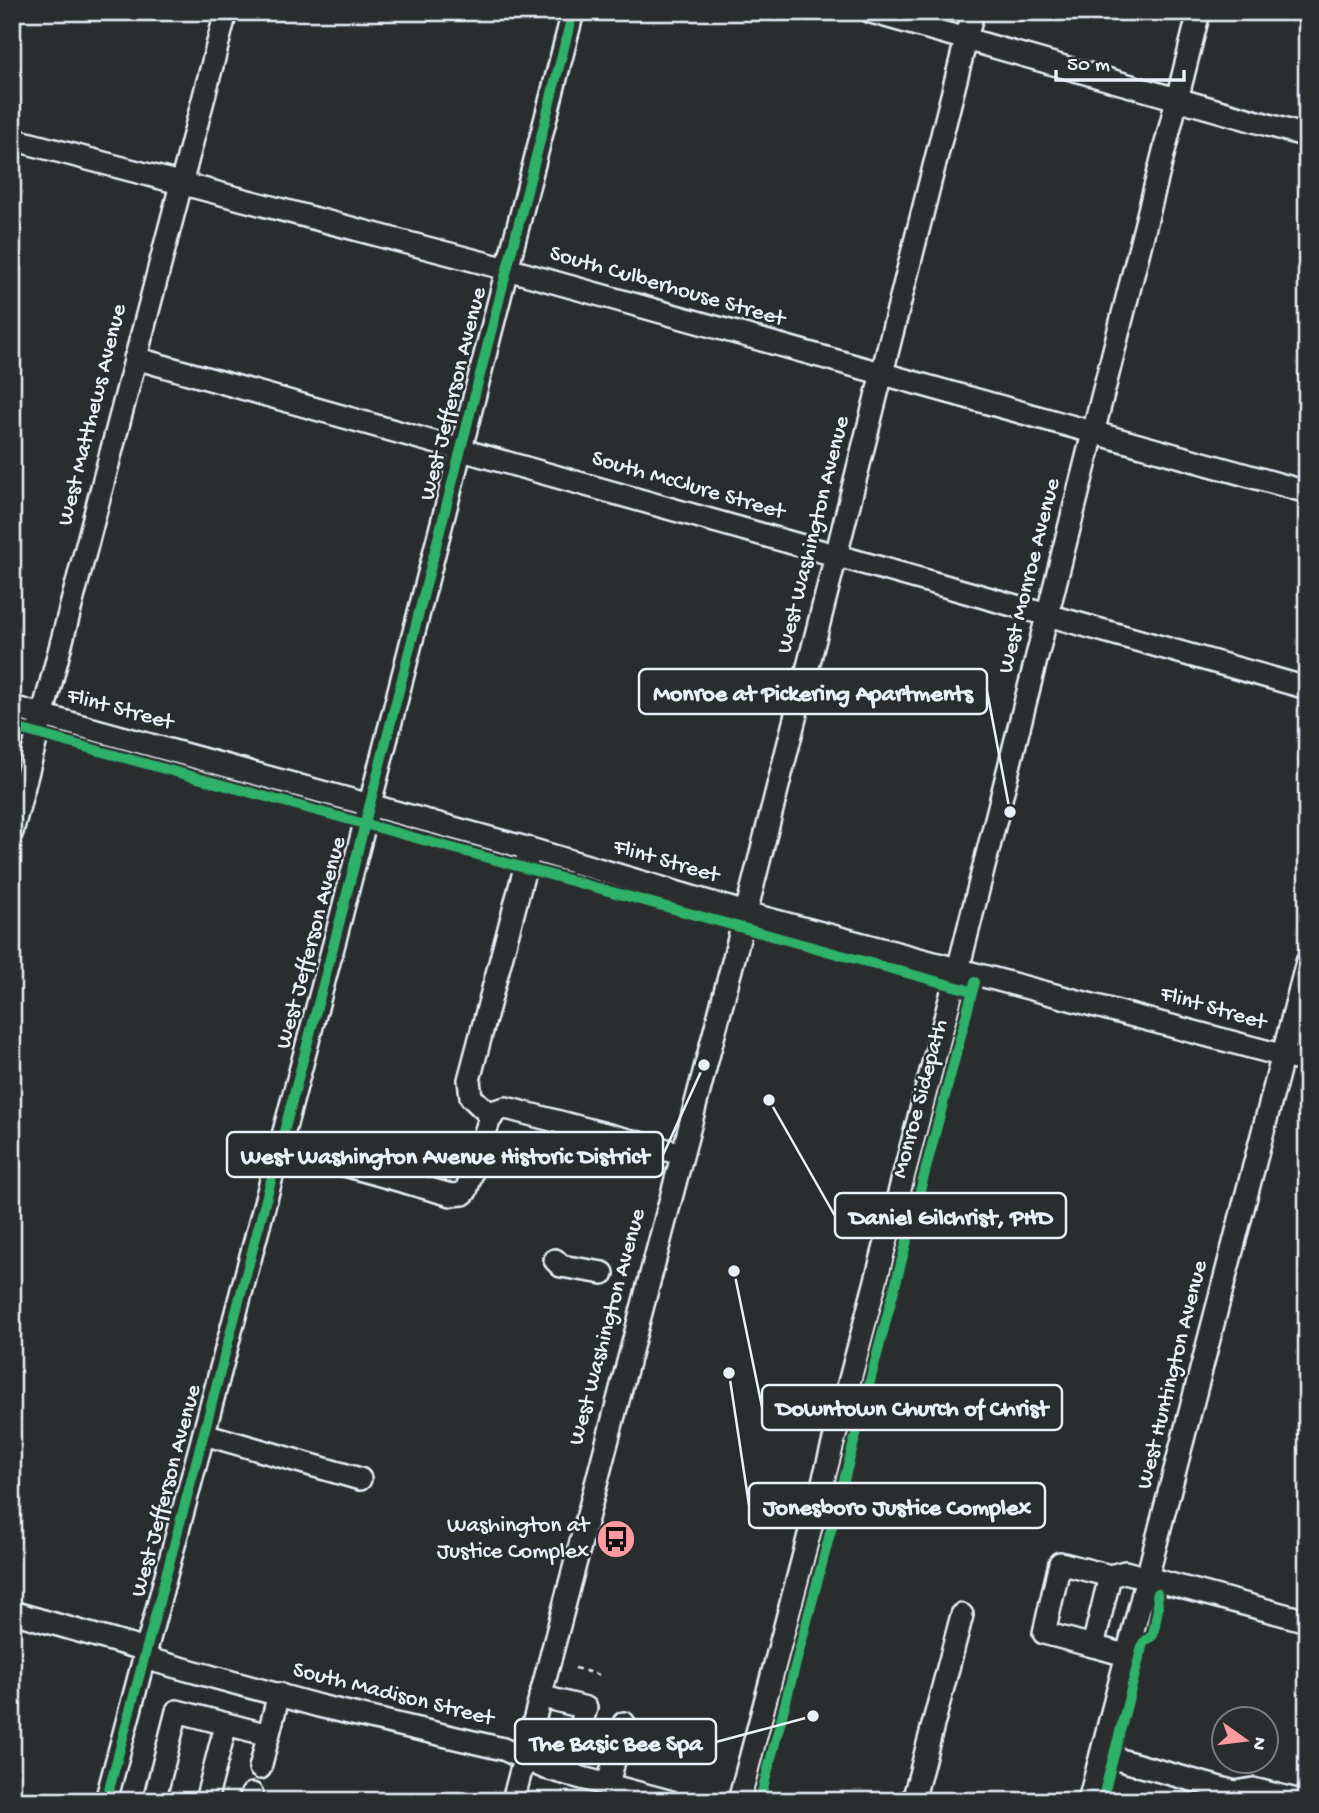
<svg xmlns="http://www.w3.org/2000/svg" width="1319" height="1813" font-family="'Gochi Hand',sans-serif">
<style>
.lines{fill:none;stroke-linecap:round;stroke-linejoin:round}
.minor-casing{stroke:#e8f1f8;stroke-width:26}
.path{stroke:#e8f1f8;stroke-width:2.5;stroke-dasharray:5 5;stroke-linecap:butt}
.minor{stroke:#2a2d2e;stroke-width:21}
.cycleway-casing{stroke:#2a2d2e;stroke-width:15}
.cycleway{stroke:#2db169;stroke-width:10}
.labels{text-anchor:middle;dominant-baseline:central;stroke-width:5;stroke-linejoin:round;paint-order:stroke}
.street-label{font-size:23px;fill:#e8f1f8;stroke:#2a2d2e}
.poi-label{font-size:23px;fill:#e8f1f8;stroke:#2a2d2e;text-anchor:end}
.leader{fill:none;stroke:#e8f1f8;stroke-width:2.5}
.callout-dot{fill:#e8f1f8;stroke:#2a2d2e;stroke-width:2.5}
.callout{fill:#2a2d2e;stroke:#e8f1f8;stroke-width:2.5}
.callout-label{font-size:24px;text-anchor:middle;font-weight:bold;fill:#e8f1f8}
</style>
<rect width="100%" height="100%" fill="#2a2d2e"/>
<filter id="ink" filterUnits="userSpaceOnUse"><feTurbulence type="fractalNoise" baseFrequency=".0143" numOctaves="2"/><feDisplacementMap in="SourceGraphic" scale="14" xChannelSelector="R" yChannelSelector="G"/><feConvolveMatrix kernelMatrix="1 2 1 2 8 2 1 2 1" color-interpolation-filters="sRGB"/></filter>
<g filter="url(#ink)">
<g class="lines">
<g class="minor-casing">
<g id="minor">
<path d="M871 12 1307 136"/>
<path d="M12 139 507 269 1307 492"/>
<path d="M135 358 1307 688"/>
<path d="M12 707 530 849 746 913 1307 1062"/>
<path d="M12 832 226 12"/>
<path d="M492 1117 471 1097 469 1080 530 849"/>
<path d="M280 1147 451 1195 463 1194 466 1191 489 1121 495 1111 506 1108 682 1154"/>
<path d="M555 1260 561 1266 603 1273"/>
<path d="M204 1434 360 1479"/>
<path d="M12 1612 146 1650"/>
<path d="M1093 1646 1044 1633 1060 1563 1110 1576"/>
<path d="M1129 1656 1093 1646 1110 1576 1125 1572 1307 1621"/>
<path d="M144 1658 319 1706 503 1749 545 1768 668 1801"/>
<path d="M540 1696 586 1708 567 1774"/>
<path d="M1113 1758 1235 1792 1253 1789 1301 1801"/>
<path d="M260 1768 279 1694"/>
<path d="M608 1784 624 1723"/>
<path d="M106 1801 336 936 573 12"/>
<path d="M154 1801 177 1711 268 1735"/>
<path d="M206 1801 226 1724"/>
<path d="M250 1801 252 1794"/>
<path d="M513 1801 752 889 973 12"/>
<path d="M739 1801 963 950 1199 12"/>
<path d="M913 1801 962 1615"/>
<path d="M1089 1801 1307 962"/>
</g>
</g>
<path class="path" d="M575 1668 599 1675"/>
<use href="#minor" class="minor"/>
<g class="cycleway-casing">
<g id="cycleway">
<path d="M12 727 972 991"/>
<path d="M761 1796 975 982"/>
<path d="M106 1801 336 936 573 12"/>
<path d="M1102 1801 1143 1643 1153 1635 1158 1609 1157 1593"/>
</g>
</g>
<use href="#cycleway" class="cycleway"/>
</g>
</g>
<defs>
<g id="bus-disc" transform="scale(2.0125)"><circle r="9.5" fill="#ff9aa2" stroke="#2a2d2e"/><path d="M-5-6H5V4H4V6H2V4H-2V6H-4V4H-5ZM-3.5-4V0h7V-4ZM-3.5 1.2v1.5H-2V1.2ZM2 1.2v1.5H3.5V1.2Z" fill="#111"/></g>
</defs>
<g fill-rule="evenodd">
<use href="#bus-disc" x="616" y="1539"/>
</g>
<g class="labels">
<g class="street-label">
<text transform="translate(667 287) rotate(16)">South Culberhouse Street</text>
<text transform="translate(454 394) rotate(-76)">West Jefferson Avenue</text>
<text transform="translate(93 415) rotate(-76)">West Matthews Avenue</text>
<text transform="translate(688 486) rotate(16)">South McClure Street</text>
<text transform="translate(814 535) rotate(-76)">West Washington Avenue</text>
<text transform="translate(1030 576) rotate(-76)">West Monroe Avenue</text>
<text transform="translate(120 710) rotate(15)">Flint Street</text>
<text transform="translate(666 862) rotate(16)">Flint Street</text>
<text transform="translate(312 943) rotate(-75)">West Jefferson Avenue</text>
<text transform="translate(1213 1009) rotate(16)">Flint Street</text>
<text transform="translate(921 1099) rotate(-75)">Monroe Sidepath</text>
<text transform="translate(608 1327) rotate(-75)">West Washington Avenue</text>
<text transform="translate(1173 1375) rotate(-76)">West Huntington Avenue</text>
<text transform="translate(167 1491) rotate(-75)">West Jefferson Avenue</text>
<text transform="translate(393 1695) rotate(14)">South Madison Street</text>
</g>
<g class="poi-label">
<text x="589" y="1526">Washington at<tspan x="589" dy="26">Justice Complex</tspan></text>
</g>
</g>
<path class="leader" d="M1010 812L987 691M704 1065L663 1155M769 1100L835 1216M734 1271L762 1407M729 1373L749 1505M813 1716L716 1742"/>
<g class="callout-dot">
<circle cx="1010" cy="812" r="7"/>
<circle cx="704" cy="1065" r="7"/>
<circle cx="769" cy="1100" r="7"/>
<circle cx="734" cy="1271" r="7"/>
<circle cx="729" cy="1373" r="7"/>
<circle cx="813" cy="1716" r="7"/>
</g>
<g class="callout">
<rect x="639" y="669" width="348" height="45" rx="7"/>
<rect x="227" y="1132" width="436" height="45" rx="7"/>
<rect x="835" y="1193" width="231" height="45" rx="7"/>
<rect x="762" y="1385" width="300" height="45" rx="7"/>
<rect x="749" y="1483" width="296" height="45" rx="7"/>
<rect x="515" y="1719" width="201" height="45" rx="7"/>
</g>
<g class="callout-label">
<text x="813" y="700">Monroe at Pickering Apartments</text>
<text x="445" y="1163">West Washington Avenue Historic District</text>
<text x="951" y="1224">Daniel Gilchrist, PHD</text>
<text x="912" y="1415">Downtown Church of Christ</text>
<text x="897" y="1514">Jonesboro Justice Complex</text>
<text x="616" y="1750">The Basic Bee Spa</text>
</g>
<rect width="1319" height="1813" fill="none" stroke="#2a2d2e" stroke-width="42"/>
<rect x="21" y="21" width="1277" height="1771" fill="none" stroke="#e8f1f8" stroke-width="2.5" filter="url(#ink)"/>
<g transform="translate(1245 1740) rotate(104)"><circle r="33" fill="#2a2d2e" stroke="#767b7f" stroke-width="2"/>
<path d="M0-5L12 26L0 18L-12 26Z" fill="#ff9aa2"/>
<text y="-10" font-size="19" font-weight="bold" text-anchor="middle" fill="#e8f1f8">N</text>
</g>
<path d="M1056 70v10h128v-10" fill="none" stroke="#e8f1f8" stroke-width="3.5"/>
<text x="1067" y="70" font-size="21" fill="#e8f1f8" stroke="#2a2d2e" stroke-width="5" paint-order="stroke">50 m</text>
</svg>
